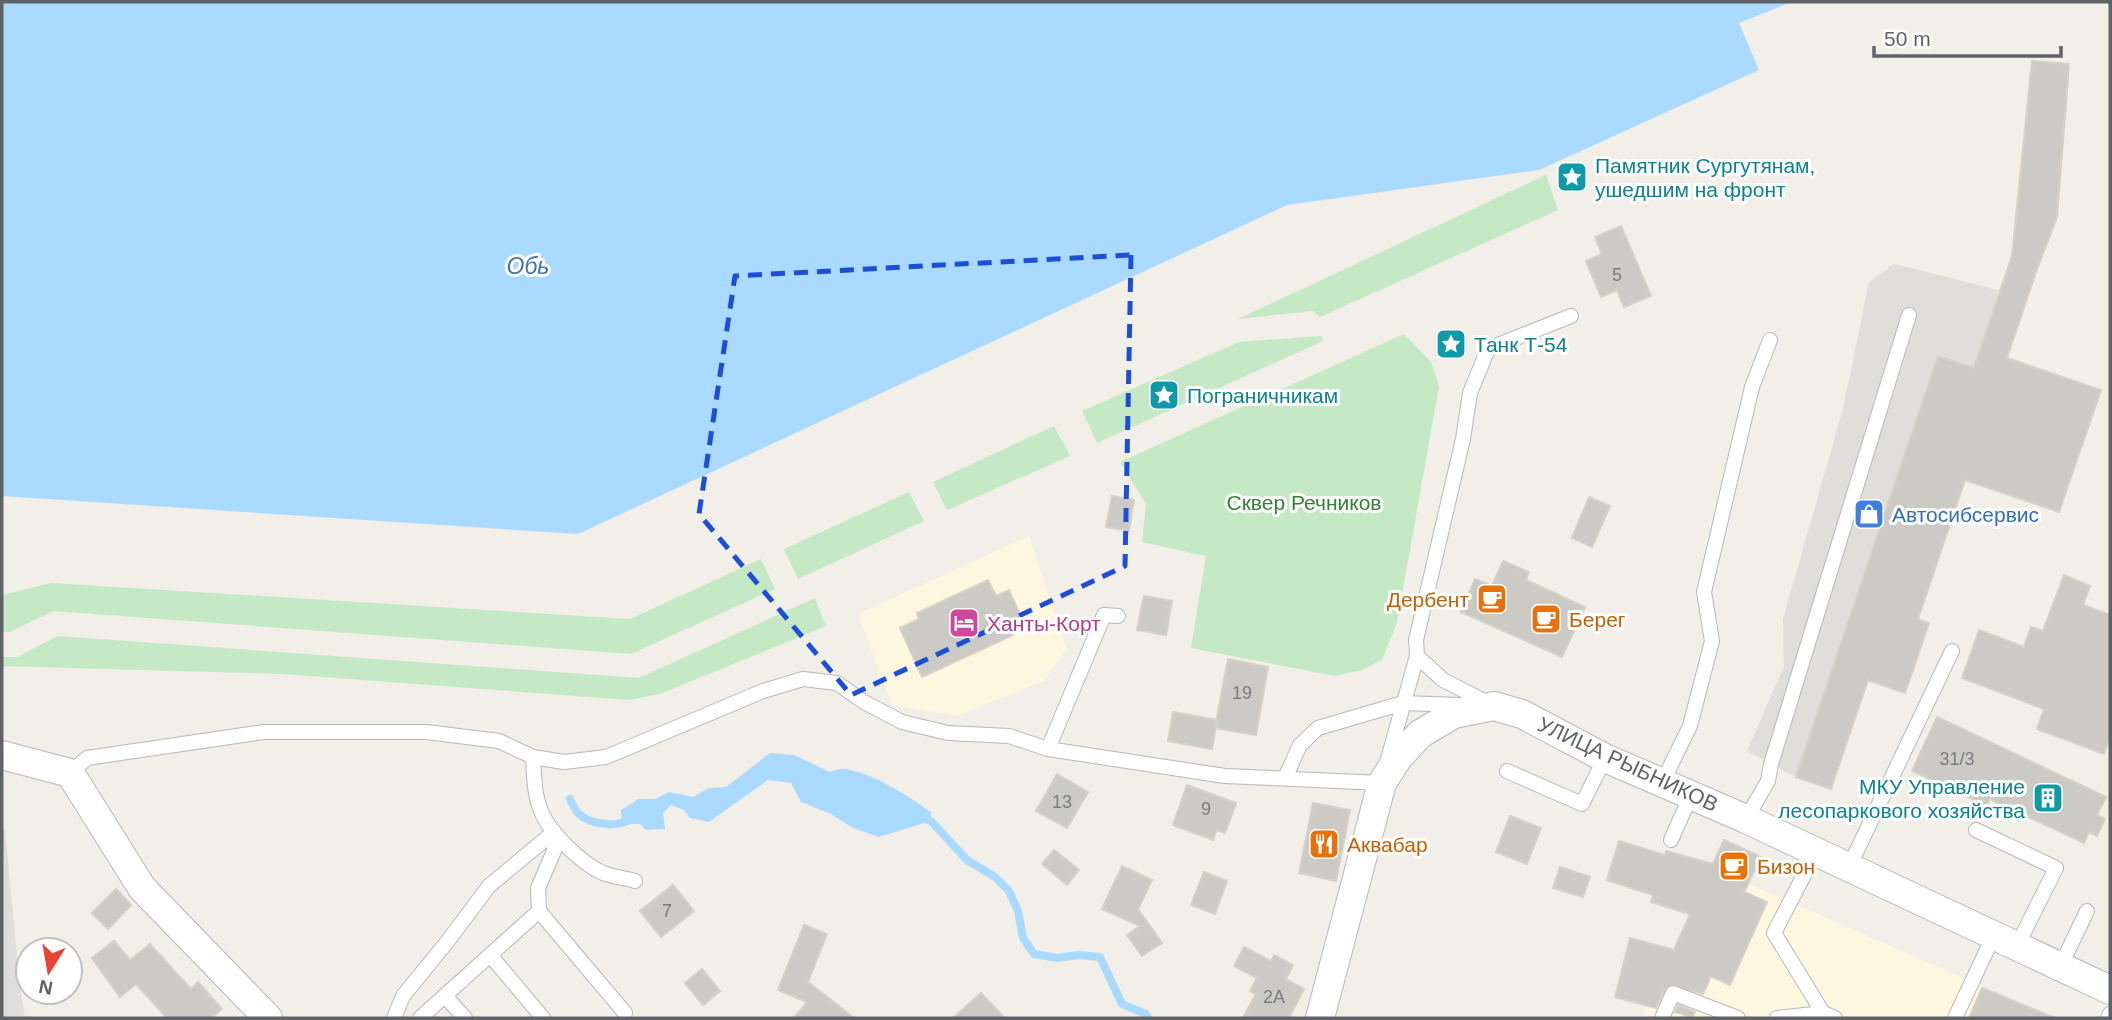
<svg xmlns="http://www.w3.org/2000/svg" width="2112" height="1020" font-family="Helvetica,sans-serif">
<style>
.commercial{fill:#fef7e0}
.industrial{fill:#e0deda}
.green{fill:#c5e8c5}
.water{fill:#aadaff}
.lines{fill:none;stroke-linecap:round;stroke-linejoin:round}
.stream{stroke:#aadaff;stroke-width:8}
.building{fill:#cccac5;stroke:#d6d1c6;stroke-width:2}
.lane-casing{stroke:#b5b8bc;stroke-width:16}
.street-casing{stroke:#b5b8bc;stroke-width:30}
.lane{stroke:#fff;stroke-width:14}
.street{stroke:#fff;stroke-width:28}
.marked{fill:none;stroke:#1d4ed8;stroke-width:5;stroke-dasharray:14 9;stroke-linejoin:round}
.labels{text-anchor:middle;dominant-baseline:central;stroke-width:6;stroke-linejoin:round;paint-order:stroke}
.number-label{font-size:18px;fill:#7a7d7f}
.culture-label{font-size:21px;fill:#0d838f;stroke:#fff;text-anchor:start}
.park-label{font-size:21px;fill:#348238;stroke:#fff}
.shop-label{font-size:21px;fill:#366cbe;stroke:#fff;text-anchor:start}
.food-label{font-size:21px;fill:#c56008;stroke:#fff;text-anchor:start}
.hotel-label{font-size:21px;fill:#b23c85;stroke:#fff;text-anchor:start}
.street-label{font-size:21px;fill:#5f6368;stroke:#fff}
.water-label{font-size:23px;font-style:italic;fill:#4174aa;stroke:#fff}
</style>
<rect width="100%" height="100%" fill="#f1efe8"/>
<g class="commercial">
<path d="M1029 536 1067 649 1044 681 957 716 892 705 858 614Z"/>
<path d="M1724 840 1761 857 1749 884 1943 969 1982 988 2056 1018H1642Z"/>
</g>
<g class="industrial">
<path d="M1894 264 2001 291 1831 789 1796 777 1747 751 1784 666 1783 619 1843 409 1869 282Z"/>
<path d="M2 829H5L20 988 25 1018H2Z"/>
</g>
<g class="green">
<path d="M1546 175 1558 210 1320 317 1313 311 1238 319Z"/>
<path d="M1404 334 1431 362 1439 386 1397 623 1382 660 1362 670 1335 676 1191 648 1206 556 1142 542 1146 504 1120 462Z"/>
<path d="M1321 336 1323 341 1097 443 1082 411 1239 342Z"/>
<path d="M1054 426 1070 456 947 510 933 482Z"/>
<path d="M909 492 924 521 798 579 784 549Z"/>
<path d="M761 559 775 589 631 654 53 611 10 632H2V595L51 583 630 619Z"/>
<path d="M815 598 826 626 660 694 629 700 283 674 2 666V657H17L58 636 639 678Z"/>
</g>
<g class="water">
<path d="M2 2H1792L1739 23 1759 70 1539 170 1287 205 578 534 2 496Z"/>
<path d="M770 753 794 755 830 772C836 770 841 768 846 769 875 774 908 796 931 812V821L879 837 853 828 831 814 801 802 791 783 768 780 709 822 690 818 684 810 671 805 663 813 665 829 646 830 640 824H622L621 810 639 799H655L669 792 693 797 709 788 726 787Z"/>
</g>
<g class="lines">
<g class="stream">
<path d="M570 799C572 803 575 811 579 814 591 825 616 827 630 820"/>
<path d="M922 818 931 821 967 860 995 877 1009 891 1018 911 1023 938 1034 954 1057 958 1079 955 1100 957 1122 1004 1146 1014 1148 1018"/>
</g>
</g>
<g class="building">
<path d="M2032 61 2069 64 2057 217 2037 269 2007 358 2101 390 2059 512 1965 480 1918 619 1929 623 1905 693 1868 680 1831 789 1796 777 1938 356 1974 368 2012 256Z"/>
<path d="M1621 226 1651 296 1624 307 1617 290 1601 297 1586 261 1602 254 1595 237Z"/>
<path d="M1112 496 1134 500 1129 531 1106 527Z"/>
<path d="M1589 497 1610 506 1592 547 1572 538Z"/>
<path d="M1503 561 1529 572 1526 580 1585 607 1562 657 1461 612 1475 579 1492 586Z"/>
<path d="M2064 575 2090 586 2083 605 2110 615V737L2104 754 2037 729 2044 709 1962 678 1979 630 2024 647 2031 627 2043 631Z"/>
<path d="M988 580 996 596 1009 590 1022 619 1009 627 1013 635 922 677 900 628 919 619 917 613Z"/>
<path d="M1144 596 1172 601 1166 635 1137 630Z"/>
<path d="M1228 659 1268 667 1256 735 1215 728Z"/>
<path d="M1173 712 1217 720 1212 749 1168 741Z"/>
<path d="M1937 717 2106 797 2097 815 2105 819 2097 836 2089 832 2084 843 1990 799 1987 806 1912 771Z"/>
<path d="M1057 774 1088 792 1067 828 1036 811Z"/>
<path d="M1187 785 1236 803 1225 833 1217 830 1213 840 1173 825Z"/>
<path d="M1313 803 1350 810 1336 881 1299 873Z"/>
<path d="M1510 816 1541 828 1527 864 1496 852Z"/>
<path d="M1724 840 1761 857 1744 892 1767 902 1730 985 1711 976 1703 994 1671 984 1665 989 1656 1008 1615 997 1630 938 1674 950 1690 914 1651 902 1653 895 1607 880 1619 841 1665 855 1666 851 1713 864Z"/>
<path d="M1054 850 1079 870 1067 885 1042 864Z"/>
<path d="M1122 866 1152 880 1138 909 1162 943 1142 956 1127 935 1140 926 1102 909Z"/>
<path d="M1560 867 1590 877 1583 897 1553 888Z"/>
<path d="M1204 872 1227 881 1215 914 1191 905Z"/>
<path d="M673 885 694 911 661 937 640 911Z"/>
<path d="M116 889 131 905 108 929 92 913Z"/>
<path d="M804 925 827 934 808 982 854 1018H794L807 1002 778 990Z"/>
<path d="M114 941 130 960 150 944 191 989 198 982 222 1009 211 1018H167L136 984 120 997 92 958Z"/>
<path d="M1244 947 1271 961 1274 955 1293 965 1286 979 1304 989 1289 1018H1243L1256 994 1250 991 1257 978 1234 966Z"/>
<path d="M702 969 720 991 703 1005 685 983Z"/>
<path d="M1982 988 2055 1018H1969Z"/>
<path d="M981 993 1005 1018H953Z"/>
<path d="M1678 1005 1695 1012 1692 1017 1675 1012Z"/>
</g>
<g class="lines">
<g class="lane-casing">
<g id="lane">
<path d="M1490 704 1443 680 1417 656 1416 640 1463 439 1470 393 1488 349 1571 316"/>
<path d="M1048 749 1104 615 1118 616"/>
<path d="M533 757C534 775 534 794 541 811 549 832 582 864 603 873 613 877 625 878 635 881"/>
<path d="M1388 759 1417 656"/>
<path d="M1507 771 1582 804 1605 758"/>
<path d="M70 773 87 758 264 732H426L499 741 533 757 564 762 606 757 763 691 803 679 837 683 864 702 902 722 948 733 1009 736 1048 749 1225 776 1382 783 1383 779"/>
<path d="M1285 778 1300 745 1318 728 1403 703 1459 705"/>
<path d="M1662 783 1690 726 1712 641 1704 592 1752 387 1770 340"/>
<path d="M1746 819 1768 781 1771 764 1909 315"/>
<path d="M1976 830 2056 868 2017 946"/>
<path d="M1671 840 1691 795"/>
<path d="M1816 852 1774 933 1823 1013"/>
<path d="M1849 867 1952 651"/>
<path d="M539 911 538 888 554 851V832"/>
<path d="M490 955 543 1018"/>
<path d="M2060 967 2087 911"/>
<path d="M445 996 465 1018"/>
<path d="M394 1018 403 996 447 942 489 886 554 832"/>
<path d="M420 1018 539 911 625 1013"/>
<path d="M1662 1018 1673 993 1738 1018"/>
<path d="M1777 1018 1823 1013 1835 1018"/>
<path d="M1955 1018 1994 935"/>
<path d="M2108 1018 2110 1014"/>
</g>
</g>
<g class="street-casing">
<g id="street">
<path d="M2 755 70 773 142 888 268 1018"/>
<path d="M1320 1018 1382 783 1398 758 1420 734 1454 714 1494 706 1522 714 1605 758 1746 819 2110 990"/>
</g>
</g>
<use href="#lane" class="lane"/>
<use href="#street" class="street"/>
</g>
<path class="marked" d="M1131 255 1125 566 851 695 699 514 735 276Z"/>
<defs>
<g id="sight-square" transform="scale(1.575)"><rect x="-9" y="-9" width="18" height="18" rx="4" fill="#0f9aa8" stroke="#fff"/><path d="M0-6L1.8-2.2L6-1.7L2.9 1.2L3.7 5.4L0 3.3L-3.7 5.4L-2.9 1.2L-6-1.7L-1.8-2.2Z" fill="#fff"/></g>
<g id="shop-square" transform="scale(1.575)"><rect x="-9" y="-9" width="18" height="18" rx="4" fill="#3f7fe0" stroke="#fff"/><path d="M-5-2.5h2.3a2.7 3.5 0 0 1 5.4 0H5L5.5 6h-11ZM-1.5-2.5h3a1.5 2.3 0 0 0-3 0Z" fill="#fff"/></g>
<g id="cafe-square" transform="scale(1.575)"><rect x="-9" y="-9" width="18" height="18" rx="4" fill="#e8710a" stroke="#fff"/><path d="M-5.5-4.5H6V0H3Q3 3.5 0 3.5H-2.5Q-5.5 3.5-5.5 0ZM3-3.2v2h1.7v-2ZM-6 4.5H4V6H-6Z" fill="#fff"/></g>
<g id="hotel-square" transform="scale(1.575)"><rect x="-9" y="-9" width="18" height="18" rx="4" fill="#d1479c" stroke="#fff"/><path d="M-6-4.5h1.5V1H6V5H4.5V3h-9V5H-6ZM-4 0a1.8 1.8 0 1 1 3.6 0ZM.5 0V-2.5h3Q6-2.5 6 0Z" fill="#fff"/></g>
<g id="building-square" transform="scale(1.575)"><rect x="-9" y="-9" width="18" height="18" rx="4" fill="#0f9aa8" stroke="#fff"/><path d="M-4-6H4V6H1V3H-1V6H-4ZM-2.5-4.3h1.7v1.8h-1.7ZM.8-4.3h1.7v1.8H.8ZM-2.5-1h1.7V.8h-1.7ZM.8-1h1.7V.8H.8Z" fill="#fff"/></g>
<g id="restaurant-square" transform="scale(1.575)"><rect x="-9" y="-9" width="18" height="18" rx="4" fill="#e8710a" stroke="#fff"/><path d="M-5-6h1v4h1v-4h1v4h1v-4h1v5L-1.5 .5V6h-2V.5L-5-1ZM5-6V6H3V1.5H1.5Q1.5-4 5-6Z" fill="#fff"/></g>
</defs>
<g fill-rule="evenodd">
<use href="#sight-square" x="1572" y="177"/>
<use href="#sight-square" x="1451" y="344"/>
<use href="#sight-square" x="1164" y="395"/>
<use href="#shop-square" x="1869" y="514"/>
<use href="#cafe-square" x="1492" y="599"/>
<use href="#cafe-square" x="1546" y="619"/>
<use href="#hotel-square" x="964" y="623"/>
<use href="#building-square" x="2048" y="798"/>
<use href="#restaurant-square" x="1324" y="844"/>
<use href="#cafe-square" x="1734" y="866"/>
</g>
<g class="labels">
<g class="number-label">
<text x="1617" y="275">5</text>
<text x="1242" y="693">19</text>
<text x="1957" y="759">31/3</text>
<text x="1062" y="802">13</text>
<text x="1206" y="809">9</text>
<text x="667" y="911">7</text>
<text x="1274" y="997">2А</text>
</g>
<g class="culture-label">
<text x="1595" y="165">Памятник Сургутянам,<tspan x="1595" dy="24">ушедшим на фронт</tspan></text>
<text x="1474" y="344">Танк Т-54</text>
<text x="1187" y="395">Пограничникам</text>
<text x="2025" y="786" text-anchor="end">МКУ Управление<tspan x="2025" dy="24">лесопаркового хозяйства</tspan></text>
</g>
<g class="park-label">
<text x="1304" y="502">Сквер Речников</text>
</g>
<g class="shop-label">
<text x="1892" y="514">Автосибсервис</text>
</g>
<g class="food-label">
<text x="1469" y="599" text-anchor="end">Дербент</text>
<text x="1569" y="619">Берег</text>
<text x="1347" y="844">Аквабар</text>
<text x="1757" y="866">Бизон</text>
</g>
<g class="hotel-label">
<text x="987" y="623">Ханты-Корт</text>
</g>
<g class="street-label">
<text transform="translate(1628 764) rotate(25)">УЛИЦА РЫБНИКОВ</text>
</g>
<g class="water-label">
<text x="528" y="266">Обь</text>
</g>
</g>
<rect width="2112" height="1020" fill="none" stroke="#5f6368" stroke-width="7"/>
<g transform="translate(49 971) rotate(191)"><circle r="33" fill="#ffffff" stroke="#bfc1c3" stroke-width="2"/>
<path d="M0-5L12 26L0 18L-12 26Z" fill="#ea4335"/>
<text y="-10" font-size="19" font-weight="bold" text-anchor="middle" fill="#5f6368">N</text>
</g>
<path d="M1874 46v10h187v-10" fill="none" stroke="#5f6368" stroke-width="3.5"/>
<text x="1884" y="46" font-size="21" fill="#5f6368" stroke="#ffffff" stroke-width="5" paint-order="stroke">50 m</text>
</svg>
